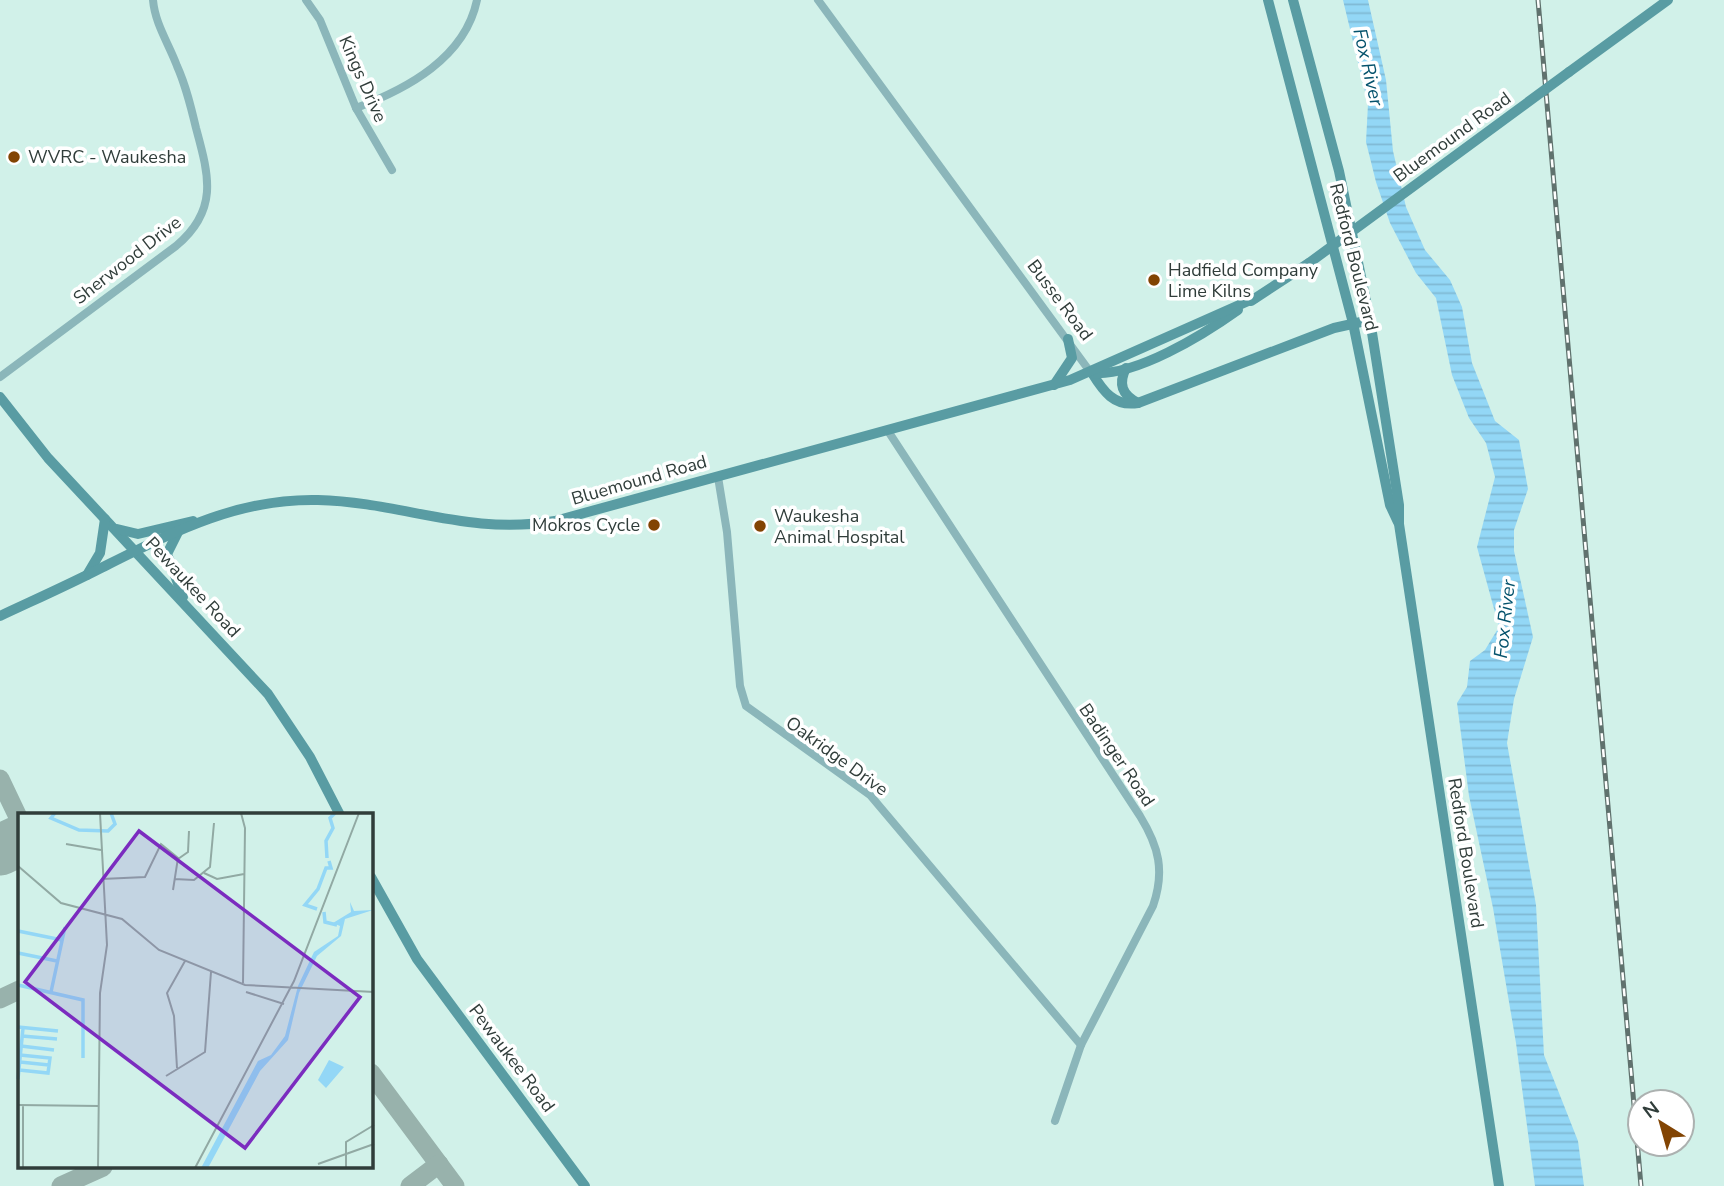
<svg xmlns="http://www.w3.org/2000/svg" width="1724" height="1186" font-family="'Nunito Sans',sans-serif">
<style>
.water{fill:url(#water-rules)}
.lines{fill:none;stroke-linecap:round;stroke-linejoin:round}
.taxiway{stroke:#98b2ac;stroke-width:19}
.runway{stroke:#98b2ac;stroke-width:51}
.minor{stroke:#8bb6ba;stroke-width:8}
.secondary{stroke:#599ca3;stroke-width:10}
.rail-casing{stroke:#60726e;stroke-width:5}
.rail{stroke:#fff;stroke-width:2.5;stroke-dasharray:8;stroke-linecap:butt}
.secondary-bridge{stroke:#599ca3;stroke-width:10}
.poi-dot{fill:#824403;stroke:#fff;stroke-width:2.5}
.labels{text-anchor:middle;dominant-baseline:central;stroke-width:7;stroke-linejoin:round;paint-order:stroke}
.street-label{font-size:18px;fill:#303d3a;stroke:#fff}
.poi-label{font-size:18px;fill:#303d3a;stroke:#fff;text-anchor:start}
.water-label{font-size:19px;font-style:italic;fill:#04526c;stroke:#fff}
.inset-river{fill:none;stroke:#93d7f6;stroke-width:3.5}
.inset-road{fill:none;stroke:#91a9a3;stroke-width:2}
.view{fill:#7b2cbf;fill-opacity:0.15;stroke:#7b2cbf;stroke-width:3.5}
.inset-edge{fill:none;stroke:#303d3a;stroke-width:3.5}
</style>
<defs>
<pattern id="water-rules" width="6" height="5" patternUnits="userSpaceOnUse" patternTransform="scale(1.75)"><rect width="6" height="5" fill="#93d7f6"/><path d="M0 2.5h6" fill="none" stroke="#7fb9d4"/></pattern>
</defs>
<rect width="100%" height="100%" fill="#d1f1e9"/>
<path class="water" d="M1343 0H1368L1386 80 1393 151 1406 207 1425 250 1450 280 1462 307 1472 363 1495 421 1519 440 1528 489 1514 530V551L1533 637 1514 699 1507 743 1536 905 1544 1055 1578 1141 1584 1186H1535L1516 1043 1493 908 1469 796 1457 703 1467 687 1470 661 1485 650 1499 627 1477 547 1495 477 1486 443 1469 418 1452 375 1436 298 1416 273 1390 223 1376 182 1366 142 1368 104Z"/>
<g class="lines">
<g class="taxiway">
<path d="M0 779 19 819"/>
<path d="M0 999 19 990"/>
<path d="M371 1073 455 1186"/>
<path d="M61 1186 103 1167"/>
<path d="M410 1186 439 1164"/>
</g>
<path class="runway" d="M0 850 19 841"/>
<g class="minor">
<path d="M306 0 320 20 356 108 392 170"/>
<path d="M818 0 1091 373"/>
<path d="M356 108C407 89 465 58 477 0"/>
<path d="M0 377 176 246C219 210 209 176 196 128 191 107 186 86 177 66 169 44 155 24 153 0"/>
<path d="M888 431 1140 816C1159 847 1165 871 1153 906L1081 1045 1055 1121"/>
<path d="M718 477 727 532 740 686 746 706 870 795 1081 1045"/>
</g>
<g class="secondary">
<path d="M1268 0 1353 323 1390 505 1398 522"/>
<path d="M1293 0 1339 171 1370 320 1399 505V524L1499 1186"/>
<path d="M1569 72 1668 0"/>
<path d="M1251 301 1309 263"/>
<path d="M1126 368C1118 384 1122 395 1138 403"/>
<path d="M1092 373C1103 391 1114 407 1138 403L1334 328 1370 320"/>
<path d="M1092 373C1135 377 1203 335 1238 310"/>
<path d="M1054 385 1072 358 1068 339"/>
<path d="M0 397 48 458 268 694 310 757 340 815"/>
<path d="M117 529 138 534 193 521"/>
<path d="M178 532 167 554 183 597"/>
<path d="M87 575 100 553 105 519"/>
<path d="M0 616C34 600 68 585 101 568 171 533 237 498 318 500 402 502 468 536 555 521L1070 380 1255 298"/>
<path d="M371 877 417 959 585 1186"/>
</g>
<g class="rail-casing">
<path id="rail" d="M1538 0 1641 1186"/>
</g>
<use href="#rail" class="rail"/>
<path class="secondary-bridge" d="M1309 263 1569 72"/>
</g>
<g class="poi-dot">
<circle cx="14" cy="157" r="7"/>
<circle cx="1154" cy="280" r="7"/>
<circle cx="654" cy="525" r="7"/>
<circle cx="760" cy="526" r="7"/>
</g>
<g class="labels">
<g class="street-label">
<text transform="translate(363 79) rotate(66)">Kings Drive</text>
<text transform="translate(1452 137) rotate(-36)">Bluemound Road</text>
<text transform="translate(1354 257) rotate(76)">Redford Boulevard</text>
<text transform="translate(127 260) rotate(-38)">Sherwood Drive</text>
<text transform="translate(1060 300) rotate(53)">Busse Road</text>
<text transform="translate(639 480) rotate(-16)">Bluemound Road</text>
<text transform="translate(193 587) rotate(47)">Pewaukee Road</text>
<text transform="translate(1117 755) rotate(56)">Badinger Road</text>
<text transform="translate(837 756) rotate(36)">Oakridge Drive</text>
<text transform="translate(1466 853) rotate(81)">Redford Boulevard</text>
<text transform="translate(512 1058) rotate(53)">Pewaukee Road</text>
</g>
<g class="poi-label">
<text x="28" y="157">WVRC - Waukesha</text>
<text x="1168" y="270">Hadfield Company<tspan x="1168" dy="21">Lime Kilns</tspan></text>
<text x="774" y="516">Waukesha<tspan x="774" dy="21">Animal Hospital</tspan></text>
<text x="640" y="525" text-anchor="end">Mokros Cycle</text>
</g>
<g class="water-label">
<text transform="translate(1368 67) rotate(77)">Fox River</text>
<text transform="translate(1505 619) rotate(-84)">Fox River</text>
</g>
</g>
<g transform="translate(18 813)">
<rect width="355" height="355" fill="#d1f1e9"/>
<path d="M332 89 336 98 355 97 327 106 323 123 299 143 281 180 270 227 242 258 190 355H183L240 248 253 242 267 223 280 173 296 139 320 123 322 113 315 110 333 99ZM311 247 326 254 308 275 300 267Z" fill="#93d7f6"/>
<path class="inset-river" d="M37 0 33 5 61 17 90 18 97 11 93 0M309 45 308 28 315 15 312 5 317 0M299 96 287 92 300 76 308 55H313L311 48M306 99 307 109 319 112M0 118 44 127M0 140 39 148M0 172 65 187V245M33 179 47 114M0 214 40 218M4 223 39 226M3 233 36 237M2 249 31 252M1 257 30 260 32 245 2 242M0 266 5 215"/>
<path class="inset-road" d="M223 0 227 15 225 170M48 31 83 37M160 46 170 39 171 18M0 53 43 90 104 106 141 137 227 172 356 179M186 60 199 66 226 61M84 66 127 64 143 31 160 45 155 77M156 66 176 67 192 54 196 10M228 179 266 191M159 255 156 203 149 180 167 148M148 263 187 239 193 159M0 292 81 293M5 292V355M300 351 356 331M80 355 82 180 89 132 82 0M177 355 276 168 341 0M328 355V329L356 312"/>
<path class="view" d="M121 18 342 184 227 335 7 169Z"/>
<rect width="355" height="355" class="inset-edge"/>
</g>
<g transform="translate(1661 1123) rotate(323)"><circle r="33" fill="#ffffff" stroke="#acb1b0" stroke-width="2"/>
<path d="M0-5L12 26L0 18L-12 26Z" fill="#824403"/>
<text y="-10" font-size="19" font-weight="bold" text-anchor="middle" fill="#303d3a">N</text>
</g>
</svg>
